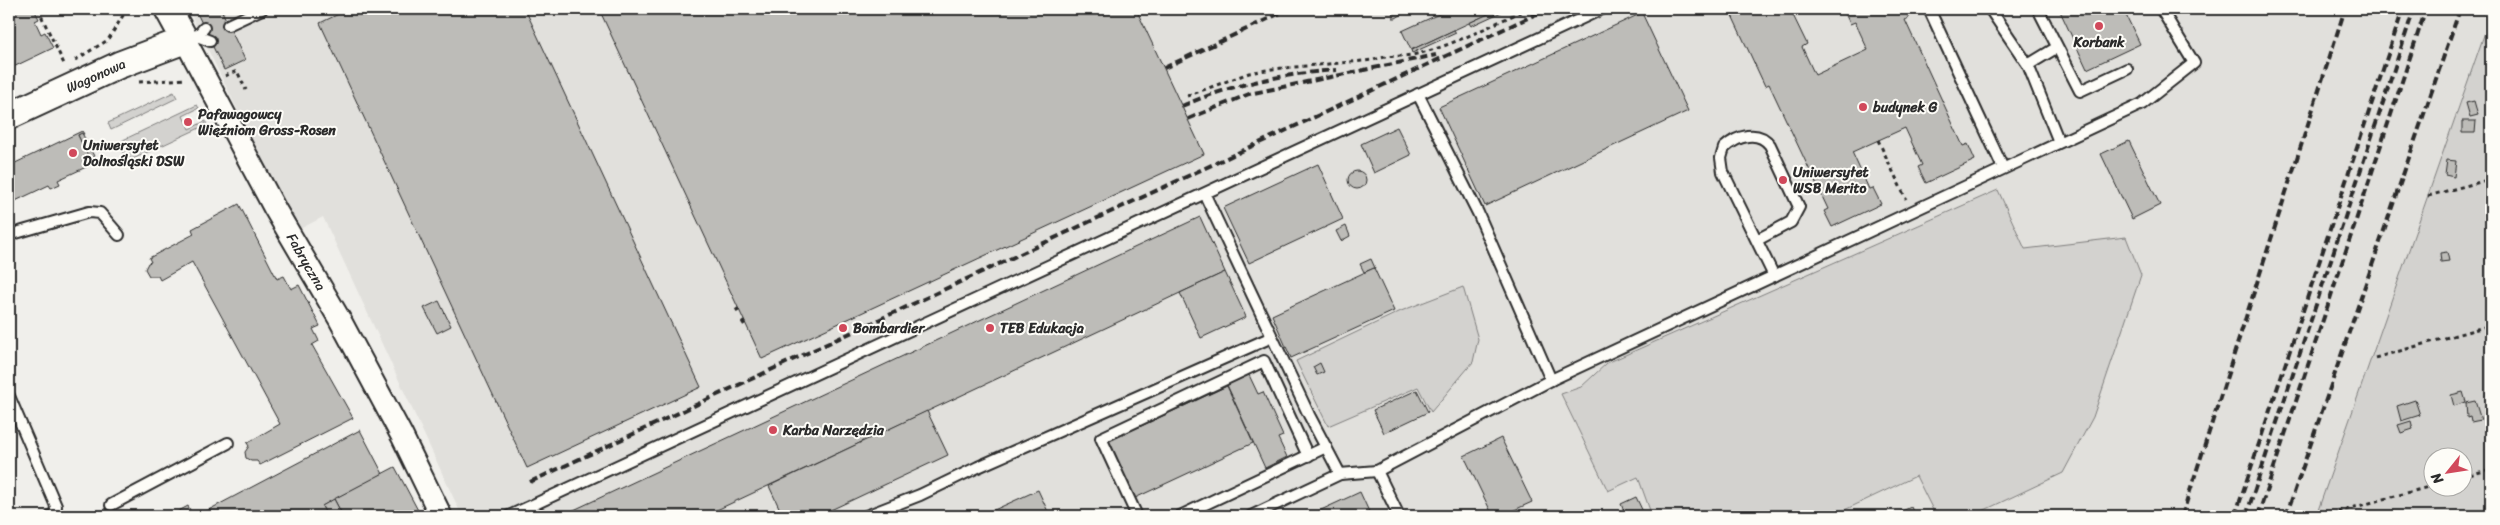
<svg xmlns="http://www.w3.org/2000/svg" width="2500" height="525" font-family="Sriracha,sans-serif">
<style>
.built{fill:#e1e0dc}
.green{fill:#d3d2cf;stroke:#7f7e7d;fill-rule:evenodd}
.building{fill:#bdbcb8;stroke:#2b2b2b}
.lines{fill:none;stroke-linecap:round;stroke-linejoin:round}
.service-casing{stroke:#2b2b2b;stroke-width:14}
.minor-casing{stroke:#2b2b2b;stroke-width:25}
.tertiary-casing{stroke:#2b2b2b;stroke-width:30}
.path{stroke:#2b2b2b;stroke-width:3;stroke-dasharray:4 4;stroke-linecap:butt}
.service{stroke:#fdfcf7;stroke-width:10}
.minor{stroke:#fdfcf7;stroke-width:21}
.tertiary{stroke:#fdfcf7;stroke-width:26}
.rail{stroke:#2b2b2b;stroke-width:4;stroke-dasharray:8 4;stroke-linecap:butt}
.poi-dot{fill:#d1495b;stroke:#fdfcf7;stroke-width:2}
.labels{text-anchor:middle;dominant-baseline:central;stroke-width:4;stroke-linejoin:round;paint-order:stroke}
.poi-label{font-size:14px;font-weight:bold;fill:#2b2b2b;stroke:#fdfcf7;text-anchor:start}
.street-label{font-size:14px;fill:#2b2b2b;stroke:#fdfcf7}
</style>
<rect width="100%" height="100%" fill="#f0efeb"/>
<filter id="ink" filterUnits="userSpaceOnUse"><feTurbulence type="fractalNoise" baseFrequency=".02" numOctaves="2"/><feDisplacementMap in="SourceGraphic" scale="10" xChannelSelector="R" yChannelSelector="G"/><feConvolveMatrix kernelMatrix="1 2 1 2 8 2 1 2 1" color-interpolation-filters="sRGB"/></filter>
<g filter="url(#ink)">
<g class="built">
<path d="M188 9H2491V15L2316 516H1972L2062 473 1998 190 1607 363 1581 387 1561 394 1608 491 1638 477 1652 516H462L323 217 298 230 242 126 243 121Z"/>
<path d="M1917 476 1936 516H1832Z"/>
</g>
<g class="green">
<path d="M2491 15V516H2316ZM2432 458H2462V488H2432Z"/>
<path d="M174 92 177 98 111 130 108 123Z"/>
<path d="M197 105 199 108 183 116 189 129 206 121V125L133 159 124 157 120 143 123 140Z"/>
<path d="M1998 190 2025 249 2126 237 2141 275 2093 417 2063 473 1972 516H1936L1916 476 1832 516H1652L1638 477 1608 491 1561 394 1581 387 1607 363Z"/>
<path d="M1463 287 1478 339 1473 362 1431 412 1418 387 1328 426 1296 361 1401 311Z"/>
</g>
<g class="building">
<path d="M9 9H34L39 19 35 21 41 34 45 32 53 48 9 69Z"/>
<path d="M207 9H221L245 60 224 70 197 13Z"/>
<path d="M349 9H525L701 387 527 468 320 23Z"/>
<path d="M599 9H1136L1204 154 762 359Z"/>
<path d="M1392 9H1411L1396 18H1393Z"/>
<path d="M1450 9H1499L1411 50 1402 31Z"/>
<path d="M1499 9H1508L1471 26 1469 23Z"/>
<path d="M1729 9H1790L1807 44 1802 47 1815 75 1868 50 1855 22 1850 24 1843 9H1905L1909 18 1905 20 1963 146 1968 144 1975 160 1926 183 1918 167 1922 165 1905 128 1852 152 1869 189 1873 188 1881 204 1832 227 1824 211 1828 209 1769 84 1765 86Z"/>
<path d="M2059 9H2123L2140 44 2087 69Z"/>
<path d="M1642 13 1688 111 1485 206 1439 107Z"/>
<path d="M1454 30 1456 33 1412 53 1411 50Z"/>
<path d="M2474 101 2478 115 2470 117 2466 103Z"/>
<path d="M2462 121H2476L2475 133H2462Z"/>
<path d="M1397 127 1411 155 1374 173 1361 144Z"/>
<path d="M82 131 84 134 78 135 92 164 96 160 97 162 58 180 60 184 51 188 49 185 9 204V166Z"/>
<path d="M82 133 96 160 92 164 78 135Z"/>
<path d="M2129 141 2160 205 2132 219 2101 154Z"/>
<path d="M2447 160 2456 161 2454 177 2445 175Z"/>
<path d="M1318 164 1343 219 1249 263 1223 208Z"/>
<circle cx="1357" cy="180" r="9"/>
<path d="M239 204 277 279 284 276 291 289 299 285 320 326 313 329 319 341 312 345 353 418 260 465 257 461H251L246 458 245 452 249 446 247 443 280 424 192 262 160 280 158 276H149L145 269 148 263 151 262 149 258 194 234 192 229Z"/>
<path d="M1200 217 1225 272 1180 293 704 516H561Z"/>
<path d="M1346 226 1350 236 1341 241 1336 231Z"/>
<path d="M2447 252 2449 261 2441 262 2440 253Z"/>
<path d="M1371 259 1375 268 1364 272 1360 264Z"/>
<path d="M1374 268 1394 311 1291 358 1272 315Z"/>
<path d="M1225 272 1246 317 1201 338 1180 293Z"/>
<path d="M439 301 451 326 437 333 424 308Z"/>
<path d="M1320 363 1324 372 1317 375 1313 367Z"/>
<path d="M1249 375 1258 394 1263 392 1283 436 1278 438 1287 457 1265 468 1227 385Z"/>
<path d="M1227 386 1253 443 1135 498 1109 441Z"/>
<path d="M1417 390 1428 412 1384 433 1373 410Z"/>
<path d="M2463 392 2466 402 2454 406 2451 395Z"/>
<path d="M2415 400 2420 415 2401 421 2397 406Z"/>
<path d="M2475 401 2481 420 2471 422 2470 417 2467 418 2466 403Z"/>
<path d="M927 411 948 455 818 516H783L769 486Z"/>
<path d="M2411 421 2413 429 2401 433 2398 425Z"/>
<path d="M360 430 383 474 322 506 327 516H197Z"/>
<path d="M1501 438 1532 502 1501 516H1493L1464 456Z"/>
<path d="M395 467 421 516H343L334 499Z"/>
<path d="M1038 490 1050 516H981Z"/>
<path d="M1360 492 1371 516H1308Z"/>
<path d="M1636 497 1645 516H1626L1621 504Z"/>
<path d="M334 499 343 516H327L322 506Z"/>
<path d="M188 506 193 516H174L173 514Z"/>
<path d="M1911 507 1915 516H1891Z"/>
</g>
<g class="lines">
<g class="service-casing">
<g id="service">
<path d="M1929 9 2003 168"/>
<path d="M1990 9 2028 65 2059 142"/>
<path d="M2038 9 2080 91 2127 69"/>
<path d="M228 25 262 9"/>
<path d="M197 36 210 41"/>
<path d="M186 40 197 36 204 28"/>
<path d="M2028 65 2056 48"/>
<path d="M1205 195 1309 415 1340 474"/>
<path d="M9 235 89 212 100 213 119 235"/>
<path d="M1757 240 1791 222 1799 207 1770 145C1758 129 1737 136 1724 148L1721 158 1723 172 1774 276"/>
<path d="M1551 380 2142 104 2194 63 2161 9"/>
<path d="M9 396 56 506 55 514 51 516"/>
<path d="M111 505 228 443"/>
<path d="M509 516 1602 9"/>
<path d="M866 516 920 495 978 467 1272 337"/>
<path d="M1137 516 1101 438 1264 361 1308 456"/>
<path d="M1180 516 1326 447"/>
<path d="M1251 516 1340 474 1377 471"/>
<path d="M1399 516 1377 471 1551 380 1478 213 1418 94"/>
</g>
</g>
<g class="minor-casing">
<path id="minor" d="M185 40 275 209 340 320 402 436 441 516"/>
</g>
<g class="tertiary-casing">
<path id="tertiary" d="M9 116 119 65 185 40 168 9"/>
</g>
<g class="path">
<path d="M38 9 65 66"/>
<path d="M222 11 226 9"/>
<path d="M75 60 108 40 127 9"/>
<path d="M225 76 237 71 246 90"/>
<path d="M9 80 14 92"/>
<path d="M139 82 185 79"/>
<path d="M1187 96 1249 73 1272 69 1374 60C1387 55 1398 57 1412 55 1452 47 1490 25 1527 9"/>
<path d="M1878 140 1906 199"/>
<path d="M2428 196 2491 179"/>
<path d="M2375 358 2491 325"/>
<path d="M2462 477 2491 469"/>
<path d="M2113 516 2114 514"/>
<path d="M2322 516 2432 486"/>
</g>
<use href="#service" class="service"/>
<use href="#minor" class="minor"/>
<use href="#tertiary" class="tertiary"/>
<g class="rail">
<path d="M315 9H316"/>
<path d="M1164 68 1289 9"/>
<path d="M1182 106C1233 84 1282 74 1337 70"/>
<path d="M1188 119 1249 94 1436 55"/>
<path d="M736 311 739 309"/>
<path d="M742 324 745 322"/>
<path d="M530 482 1547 9"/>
<path d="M2182 516 2345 9"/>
<path d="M2235 516 2403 9"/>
<path d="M2246 516 2414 9"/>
<path d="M2258 516 2426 9"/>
<path d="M2286 516 2460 9"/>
</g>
</g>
</g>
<g class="poi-dot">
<circle cx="2099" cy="26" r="5"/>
<circle cx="1863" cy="107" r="5"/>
<circle cx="188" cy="122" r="5"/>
<circle cx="73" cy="153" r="5"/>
<circle cx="1783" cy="180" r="5"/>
<circle cx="843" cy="328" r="5"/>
<circle cx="990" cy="328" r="5"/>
<circle cx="773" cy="430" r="5"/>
</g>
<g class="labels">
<g class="poi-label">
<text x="2099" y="42" text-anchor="middle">Korbank</text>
<text x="1873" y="107">budynek G</text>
<text x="198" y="114">Pafawagowcy<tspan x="198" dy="16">Więźniom Gross-Rosen</tspan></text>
<text x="83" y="145">Uniwersytet<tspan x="83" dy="16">Dolnośląski DSW</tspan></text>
<text x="1793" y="172">Uniwersytet<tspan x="1793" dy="16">WSB Merito</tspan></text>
<text x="853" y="328">Bombardier</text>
<text x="1000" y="328">TEB Edukacja</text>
<text x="783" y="430">Karba Narzędzia</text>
</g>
<g class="street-label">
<text transform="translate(96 76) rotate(-24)">Wagonowa</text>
<text transform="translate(306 262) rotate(60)">Fabryczna</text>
</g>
</g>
<rect width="2500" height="525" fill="none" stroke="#fdfcf7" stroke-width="30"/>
<rect x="15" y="15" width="2470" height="495" fill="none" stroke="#2b2b2b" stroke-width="2" filter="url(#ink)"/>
<g transform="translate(2448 472) rotate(240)"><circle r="24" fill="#fdfcf7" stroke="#a9a8a5"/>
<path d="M0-4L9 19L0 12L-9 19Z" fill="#d1495b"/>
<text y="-8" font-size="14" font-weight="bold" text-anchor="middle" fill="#2b2b2b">N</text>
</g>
</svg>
